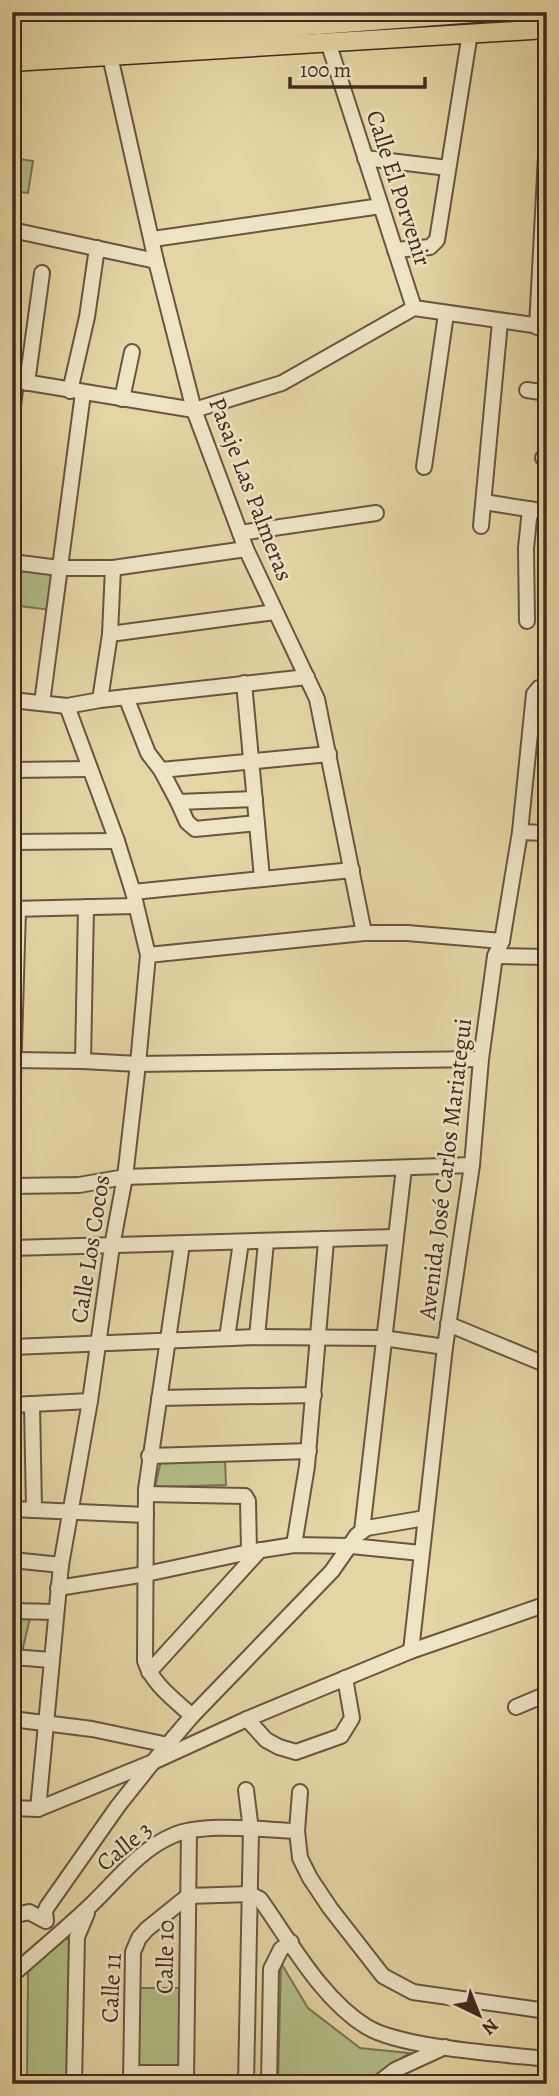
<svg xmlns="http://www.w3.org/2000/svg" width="559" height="2096" font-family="Alegreya,serif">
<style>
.green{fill:#b1be87;stroke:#7a7454;stroke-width:2}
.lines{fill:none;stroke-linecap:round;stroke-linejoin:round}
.minor-casing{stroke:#6a5541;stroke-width:18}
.major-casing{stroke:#422a20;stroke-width:21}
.highway-casing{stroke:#422a20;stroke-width:23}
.minor{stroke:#ede4c4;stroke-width:14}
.major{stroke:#e4d5a4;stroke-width:18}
.highway{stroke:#e4d5a4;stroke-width:19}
.labels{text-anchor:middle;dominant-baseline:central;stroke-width:5;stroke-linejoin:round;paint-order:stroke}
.street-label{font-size:24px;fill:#422a20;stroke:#ede4c4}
</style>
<rect width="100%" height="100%" fill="#e4d5a4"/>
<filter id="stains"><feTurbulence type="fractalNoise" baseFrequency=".00286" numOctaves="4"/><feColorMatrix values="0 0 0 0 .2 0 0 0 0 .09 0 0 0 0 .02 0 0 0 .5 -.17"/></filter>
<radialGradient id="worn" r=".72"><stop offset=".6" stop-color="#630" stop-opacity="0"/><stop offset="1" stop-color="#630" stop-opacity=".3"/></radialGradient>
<g class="green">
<path d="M12 158 33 161 28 193 12 191Z"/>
<path d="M12 568 55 574 51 610 12 605Z"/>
<path d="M225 1460 226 1485 155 1487 161 1461Z"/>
<path d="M12 1617 30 1618 22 1652 12 1651Z"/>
<path d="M64 1937 69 1940 68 2084H27L28 1972Z"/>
<path d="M281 1963 308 2008 360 2048 409 2053 366 2084H278Z"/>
<rect x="137" y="1988" width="44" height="79"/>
</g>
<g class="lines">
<g class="minor-casing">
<g id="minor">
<path d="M311 12V14"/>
<path d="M328 42 414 308"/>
<path d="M110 56 156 261 194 410 246 549 317 699 364 933"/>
<path d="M365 158 448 168"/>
<path d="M12 230 156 261"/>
<path d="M153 239 381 206"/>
<path d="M395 250 430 247 437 240 470 33"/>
<path d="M537 327 547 137"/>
<path d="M12 380 194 410 282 383 414 308 547 327"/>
<path d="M27 383 42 273"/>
<path d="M527 390 547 393"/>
<path d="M70 391 87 317 97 248"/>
<path d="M122 399 132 352"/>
<path d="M12 415 16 381"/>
<path d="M543 458 547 459"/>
<path d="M424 467 446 314"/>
<path d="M484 502 547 512"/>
<path d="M481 526 500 322"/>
<path d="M240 533 376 513"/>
<path d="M12 562 59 568H113L246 549"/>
<path d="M527 621 526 548 530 509"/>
<path d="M110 634 275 612"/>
<path d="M244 683 262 878"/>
<path d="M126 697 148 753 161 770 178 802 255 799"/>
<path d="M12 700 67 706 100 700 307 677"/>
<path d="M100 700 110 634 113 568"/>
<path d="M42 703 83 393"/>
<path d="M12 770 89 769"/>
<path d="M161 770 329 754"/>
<path d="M178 802 187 822 195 829 257 823"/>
<path d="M520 832 547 833"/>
<path d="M12 842 117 841"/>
<path d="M133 892 352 870"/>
<path d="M12 909 135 906"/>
<path d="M148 955 364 933H407L502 941"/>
<path d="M495 956 547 957"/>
<path d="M13 1060 83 1061 86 907"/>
<path d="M83 1061 138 1064 481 1059"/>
<path d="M12 1114 18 909"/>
<path d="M12 1186 79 1185 125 1177 472 1165"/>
<path d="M182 1244 146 1489 145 1661C152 1684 175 1700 192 1716"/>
<path d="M12 1248 395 1237"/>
<path d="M448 1324 547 1365"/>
<path d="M257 1337 266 1242"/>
<path d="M227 1338 241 1242"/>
<path d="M12 1347 257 1337 383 1338 445 1347"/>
<path d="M159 1398 314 1395"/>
<path d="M32 1404 34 1510"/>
<path d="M12 1405 90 1401"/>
<path d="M149 1456 309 1451"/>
<path d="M146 1494 245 1496 248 1501 249 1552"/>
<path d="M12 1509 146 1515"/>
<path d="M362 1531 404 1168"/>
<path d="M294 1545 307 1466 326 1241"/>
<path d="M12 1560 61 1565"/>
<path d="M58 1588 146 1574 249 1552 294 1545 351 1546 421 1553"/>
<path d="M12 1611 56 1612"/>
<path d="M411 1651 445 1347 472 1165 481 1059 495 956 502 941 520 832 534 694 539 688 547 685"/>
<path d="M12 1657 51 1660"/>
<path d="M149 1672 260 1550"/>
<path d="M516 1707 547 1694"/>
<path d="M12 1719 92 1729 168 1745"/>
<path d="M247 1719 266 1740 279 1747 296 1752 341 1736 352 1718 345 1678"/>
<path d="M300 1792 297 1831 300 1858 310 1878 330 1908 383 1976 413 1992 547 2011"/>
<path d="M12 1808 38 1809 153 1762 247 1719 411 1651 547 1604"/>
<path d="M38 1809 61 1565 90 1401 112 1246 125 1177 138 1064 148 955 133 892 117 841 67 706"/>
<path d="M12 1916 29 1912 46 1921 45 1912 47 1907 118 1806 153 1762 192 1716 332 1571 357 1535 367 1528 425 1518"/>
<path d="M12 1975C39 1951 67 1928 92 1904 118 1879 140 1849 174 1835 204 1822 263 1830 297 1831"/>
<path d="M131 2073H186"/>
<path d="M74 2084 77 1937 87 1913"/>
<path d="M131 2084 133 1952 139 1938 147 1929 188 1896 250 1894 260 1899C290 1941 322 2000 367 2027 402 2048 502 2054 547 2059"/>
<path d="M186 2084 189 1831"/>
<path d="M246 2084 251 1830 246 1790"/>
<path d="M269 2084 271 1969 281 1949 291 1942"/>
<path d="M377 2084 395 2070 445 2047"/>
<path d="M545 2084 547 2071"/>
</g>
</g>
<g class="major-casing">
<g id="major">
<path d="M12 18 108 12"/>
<path d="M12 62 547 29"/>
</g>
</g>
<g class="highway-casing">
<g id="highway">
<path d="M12 33 235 19"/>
<path d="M12 48 482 12"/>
</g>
</g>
<use href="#minor" class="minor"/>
<use href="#major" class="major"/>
<use href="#highway" class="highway"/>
</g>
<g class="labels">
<g class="street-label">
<text transform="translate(399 188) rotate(72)">Calle El Porvenir</text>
<text transform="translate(251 489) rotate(69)">Pasaje Las Palmeras</text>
<text transform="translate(445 1169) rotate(-83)">Avenida José Carlos Mariategui</text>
<text transform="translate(90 1249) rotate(-81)">Calle Los Cocos</text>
<text transform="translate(124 1846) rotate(-39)">Calle 3</text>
<text transform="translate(165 1957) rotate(-89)">Calle 10</text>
<text transform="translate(111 1988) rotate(-87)">Calle 11</text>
</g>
</g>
<rect width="559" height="2096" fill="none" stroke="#e4d5a4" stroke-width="42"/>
<rect x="14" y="14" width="531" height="2068" fill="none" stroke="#422a20" stroke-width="3.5"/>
<rect x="21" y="21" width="517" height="2054" fill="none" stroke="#422a20" stroke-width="2"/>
<g transform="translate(479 2015) rotate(137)" stroke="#ede4c4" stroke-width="5" paint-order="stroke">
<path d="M0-5L12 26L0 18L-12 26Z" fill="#422a20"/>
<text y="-10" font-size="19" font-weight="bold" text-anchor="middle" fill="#422a20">N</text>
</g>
<path d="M290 77v10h135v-10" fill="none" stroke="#422a20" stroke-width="3.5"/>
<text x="300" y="77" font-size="21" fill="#422a20" stroke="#ede4c4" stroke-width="5" paint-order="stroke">100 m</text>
<rect width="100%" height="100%" filter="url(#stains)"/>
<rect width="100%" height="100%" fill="url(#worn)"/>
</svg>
